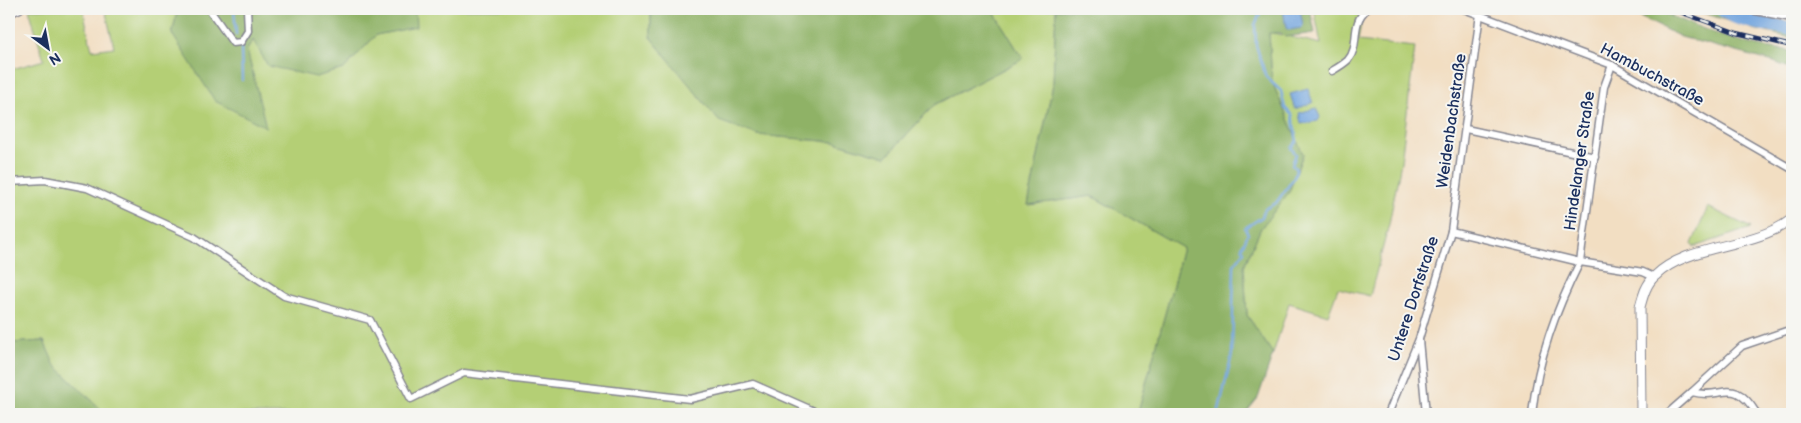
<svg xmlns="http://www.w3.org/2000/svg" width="1801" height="423" font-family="'Balsamiq Sans',sans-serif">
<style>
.green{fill:#b4cf75;stroke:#687f6a}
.forest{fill:#8fb266;stroke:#557062}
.water{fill:#73a5de;stroke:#476a9e}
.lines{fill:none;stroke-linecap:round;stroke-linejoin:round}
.stream{stroke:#73a5de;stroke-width:2.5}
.river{stroke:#73a5de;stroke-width:14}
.minor-casing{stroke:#868690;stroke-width:9}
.secondary-casing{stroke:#868690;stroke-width:11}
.minor{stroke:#fff;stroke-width:6}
.secondary{stroke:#fff;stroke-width:9}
.rail-casing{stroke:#1b2f5e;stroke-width:4.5}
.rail{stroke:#f6f6f2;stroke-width:2.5;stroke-dasharray:8;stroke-linecap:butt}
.labels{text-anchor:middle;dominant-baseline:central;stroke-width:4;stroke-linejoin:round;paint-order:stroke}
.street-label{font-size:16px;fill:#1b2f5e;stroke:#f6f6f2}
</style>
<rect width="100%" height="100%" fill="#f6f6f2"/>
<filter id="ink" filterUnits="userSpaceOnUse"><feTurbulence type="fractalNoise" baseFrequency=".02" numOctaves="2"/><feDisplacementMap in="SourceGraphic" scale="10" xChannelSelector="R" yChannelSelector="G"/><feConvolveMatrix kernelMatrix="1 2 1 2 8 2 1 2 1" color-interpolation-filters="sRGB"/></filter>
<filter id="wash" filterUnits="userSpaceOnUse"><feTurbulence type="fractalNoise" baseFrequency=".0096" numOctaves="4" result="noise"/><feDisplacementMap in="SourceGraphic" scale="20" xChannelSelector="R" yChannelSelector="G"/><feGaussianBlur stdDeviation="1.12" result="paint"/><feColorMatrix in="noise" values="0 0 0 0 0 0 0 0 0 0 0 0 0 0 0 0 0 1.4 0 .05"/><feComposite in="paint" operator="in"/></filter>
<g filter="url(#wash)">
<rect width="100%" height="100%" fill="#f2dec2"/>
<g class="green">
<path d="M29 9H83L92 50 114 47 105 9H178L172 35 265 127 247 50 254 39 344 69 376 35 415 27V9H651V38L674 65 758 135 835 142 886 157 934 105 1023 59 992 9H1056L1053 84 1028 205 1092 196 1183 248 1139 409 1135 414H106L53 364 44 341 9 343V70L44 60Z"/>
<path d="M1314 9H1371L1362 17 1358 41 1415 47 1401 162 1389 224 1370 296 1338 288 1328 315 1289 303 1273 354 1247 315 1244 266 1261 228 1289 192 1303 154 1272 82 1269 32 1321 44Z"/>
<path d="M1708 207 1751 228 1694 247 1692 244Z"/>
</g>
<g class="forest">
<path d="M178 9H415L416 27 376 35 344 69 316 77 268 66 253 40 247 50 266 127 215 101 172 34Z"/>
<path d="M651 9H992L1023 59 934 105 886 157 835 142 758 135 719 121 651 38Z"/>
<path d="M1056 9H1310L1315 33 1285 37 1281 33H1269L1272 82 1303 154 1289 192 1261 228 1244 266 1247 315 1273 354 1258 398 1245 414H1135L1139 409 1183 248 1092 196 1028 205 1053 84Z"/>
<path d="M1623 9H1653L1722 36 1758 46 1792 51V69L1774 62 1681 37Z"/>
<path d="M1691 9H1736L1751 15 1792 22V38L1753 29Z"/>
<path d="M44 341 54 364 106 414H9V343Z"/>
</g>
<g class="water">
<path d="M1283 9H1300L1303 26 1301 28 1289 30 1286 28Z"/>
<path d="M1308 89 1313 103 1295 109 1290 94Z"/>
<path d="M1316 108 1320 117 1318 121 1301 124 1299 113Z"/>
</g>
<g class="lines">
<g class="stream">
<path d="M234 9 236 34"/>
<path d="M241 46 242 80"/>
<path d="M1218 414 1232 354 1234 265 1244 252 1242 247 1248 234 1245 228 1262 217 1265 209 1276 203 1294 178 1296 169 1292 165 1296 154 1291 148 1297 141 1292 115 1285 108 1281 91 1266 77 1256 45 1255 25 1262 9"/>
</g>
<path class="river" d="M1722 9C1734 22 1774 25 1792 29"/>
</g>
</g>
<g filter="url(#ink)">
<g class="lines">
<g class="minor-casing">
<g id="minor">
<path d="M209 9 233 43 241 42 248 31 247 9"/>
<path d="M1464 9 1612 65 1792 169"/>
<path d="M1745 9 1792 18"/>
<path d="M9 14 20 9"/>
<path d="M1332 71C1337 68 1344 64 1348 60 1361 45 1349 24 1367 9"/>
<path d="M1466 129 1595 157"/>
<path d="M9 182 45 180 87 188 194 237 284 296 370 320 411 399 464 373 690 399 753 384 821 414"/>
<path d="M1451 231 1480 14"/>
<path d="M1419 340 1426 414"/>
<path d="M1692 392 1742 346 1792 329"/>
<path d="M1388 414 1419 339 1451 231 1580 262 1604 87 1612 65"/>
<path d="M1532 414C1538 358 1555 312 1580 262L1643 272 1654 277"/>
<path d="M1667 414 1692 392C1724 401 1732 374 1757 414"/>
</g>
</g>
<g class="secondary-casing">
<path id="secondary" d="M1641 414 1640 307C1643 296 1646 284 1655 276 1688 243 1754 249 1792 219"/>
</g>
<use href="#minor" class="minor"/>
<use href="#secondary" class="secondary"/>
<g class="rail-casing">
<path id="rail" d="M1672 9 1737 33 1792 46"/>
</g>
<use href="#rail" class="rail"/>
</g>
</g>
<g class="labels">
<g class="street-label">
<text transform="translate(1652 75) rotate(28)">Hambuchstraße</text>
<text transform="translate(1452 121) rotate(-82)">Weidenbachstraße</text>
<text transform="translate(1580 161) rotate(-82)">Hindelanger Straße</text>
<text transform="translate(1414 299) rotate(-72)">Untere Dorfstraße</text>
</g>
</g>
<rect width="1801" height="423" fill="none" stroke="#f6f6f2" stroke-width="30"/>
<g transform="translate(48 48) rotate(148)" stroke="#f6f6f2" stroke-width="4" paint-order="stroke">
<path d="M0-4L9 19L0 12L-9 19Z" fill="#1b2f5e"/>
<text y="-8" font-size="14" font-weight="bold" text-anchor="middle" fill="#1b2f5e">N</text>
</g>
</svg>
